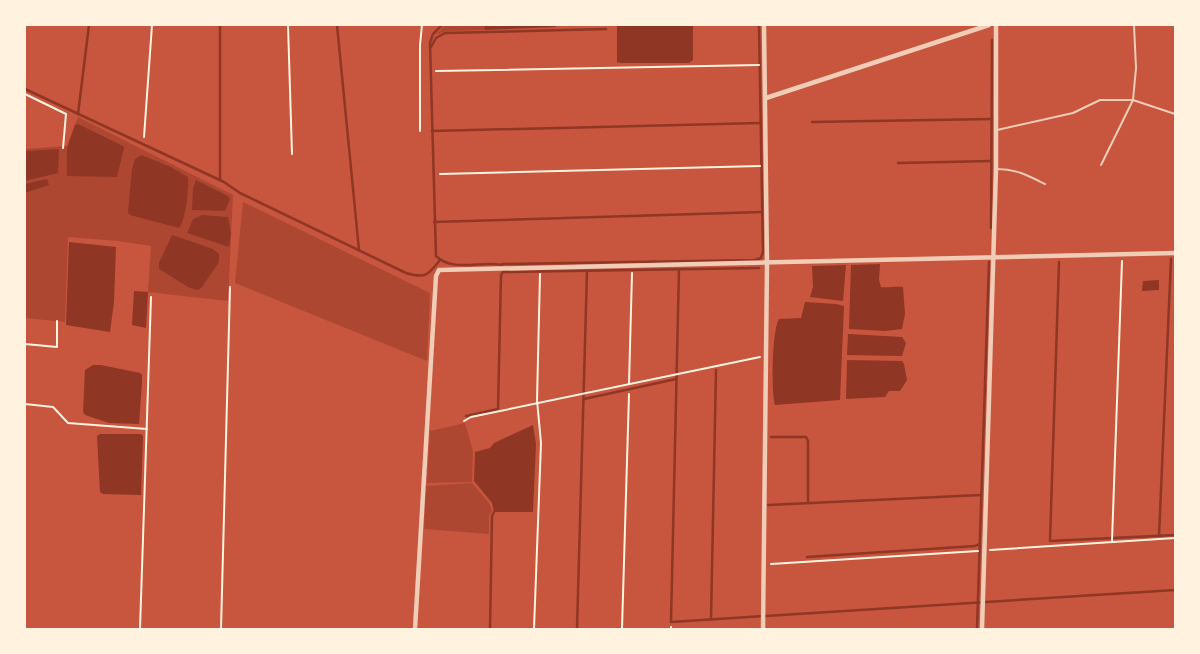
<svg xmlns="http://www.w3.org/2000/svg" width="1200" height="654" font-family="Mulish,sans-serif">
<style>
.green{fill:#ae4732}
.water{fill:#8f3625}
.lines{fill:none;stroke-linecap:round;stroke-linejoin:round}
.stream{stroke:#8f3625;stroke-width:2.5}
.path{stroke:#fff3e0;stroke-width:2}
.service{stroke:#f1ccb7;stroke-width:2}
.minor{stroke:#f1ccb7;stroke-width:4.5}
</style>
<rect width="100%" height="100%" fill="#c8553d"/>
<g class="green">
<path d="M446 25H484L485 30 447 31 435 35Z"/>
<path d="M78 117 233 195 228 301 148 292 151 246 118 241 68 237 65 322 25 318V149L67 146Z"/>
<path d="M243 202 430 293 427 361 235 283Z"/>
<path d="M465 423 473 451 472 482 427 483 430 431Z"/>
<path d="M472 483 489 503 492 511 489 516V534L424 529 426 486Z"/>
</g>
<g class="water">
<path d="M484 25H555L556 27 485 30Z"/>
<path d="M617 25H693V60L689 63H621L617 62Z"/>
<path d="M78 124 123 146 124 148 117 177 67 176V148L75 125Z"/>
<path d="M59 149 58 173 25 181V151Z"/>
<path d="M141 155 171 167 188 177C189 188 186 219 179 228L130 215 128 213 132 169 135 159Z"/>
<path d="M47 179 49 185 25 193V184Z"/>
<path d="M196 180 228 196 230 199 225 211 192 210 193 188Z"/>
<path d="M202 215 228 217 231 234 229 247 187 233 193 219Z"/>
<path d="M172 235 213 249 219 254V262L202 287 198 290 190 288 159 269V263Z"/>
<path d="M69 242 116 247 114 302 110 332 66 325Z"/>
<path d="M880 264 879 280 881 287C889 288 895 286 903 287L905 314 902 329 885 331 849 329 851 265Z"/>
<path d="M846 265 843 301 810 297 813 287 812 266Z"/>
<path d="M1159 280V290L1142 291 1143 281Z"/>
<path d="M134 291 148 292 146 328 132 325Z"/>
<path d="M805 302 836 304 844 306 840 400 775 405C771 393 772 329 779 319L801 318Z"/>
<path d="M848 334 902 337 906 343 902 356 847 355Z"/>
<path d="M847 360 902 361 904 364 907 380 900 391H889L885 397 846 399Z"/>
<path d="M93 365H101L140 373 142 375V382L139 424 109 423 85 415 83 412 85 370Z"/>
<path d="M533 425 536 444 533 512H494L492 503 474 481 475 452 490 448 494 443Z"/>
<path d="M100 434H141L143 436 141 495 103 494 100 492 97 436Z"/>
</g>
<g class="lines">
<g class="stream">
<path d="M220 25V180"/>
<path d="M337 25 359 250"/>
<path d="M442 25 433 34 430 43 436 256C453 273 483 260 502 265"/>
<path d="M431 47 436 38 445 33 606 29"/>
<path d="M25 89 224 182 240 193 406 273C426 279 428 275 440 260"/>
<path d="M78 114 89 25"/>
<path d="M812 122 992 119"/>
<path d="M432 131 760 123"/>
<path d="M898 163 991 161"/>
<path d="M434 222 762 212"/>
<path d="M991 228 992 40"/>
<path d="M1059 262 1050 541 1175 535"/>
<path d="M502 264 755 260 761 258 763 252 759 25"/>
<path d="M679 269 671 622 1175 590"/>
<path d="M584 399 676 379"/>
<path d="M466 416 498 409 501 275 503 272 759 268"/>
<path d="M771 437H806L808 441V503"/>
<path d="M768 505 981 495"/>
<path d="M1159 536 1171 259"/>
<path d="M807 557 975 546 979 544"/>
<path d="M711 619 716 370"/>
<path d="M490 629 492 516 494 512"/>
<path d="M577 629 587 271"/>
<path d="M977 629 989 262"/>
</g>
<g class="path">
<path d="M288 25 292 154"/>
<path d="M436 71 759 65"/>
<path d="M25 94 66 114 63 148"/>
<path d="M420 131V45L422 25"/>
<path d="M144 137 152 25"/>
<path d="M440 174 760 166"/>
<path d="M25 344 57 347V321"/>
<path d="M629 384 632 273"/>
<path d="M25 404 53 407 68 423 147 429"/>
<path d="M464 421 471 417 760 357"/>
<path d="M1112 541 1122 261"/>
<path d="M990 550 1175 538"/>
<path d="M771 564 978 551"/>
<path d="M140 629 151 297"/>
<path d="M221 629 230 287"/>
<path d="M534 629 541 443 537 400 540 274"/>
<path d="M622 629 629 394"/>
<path d="M671 629V627"/>
</g>
<g class="service">
<path d="M997 130 1073 113 1100 100H1133L1175 114"/>
<path d="M1101 165 1133 100 1136 68 1134 25"/>
<path d="M996 169C1016 169 1027 175 1045 184"/>
</g>
<g class="minor">
<path d="M766 98 989 25"/>
<path d="M415 629 436 276 439 270 1175 253"/>
<path d="M763 629 767 263 764 25"/>
<path d="M982 629 996 169V25"/>
</g>
</g>
<rect width="1200" height="654" fill="none" stroke="#fff3e0" stroke-width="52"/>
</svg>
